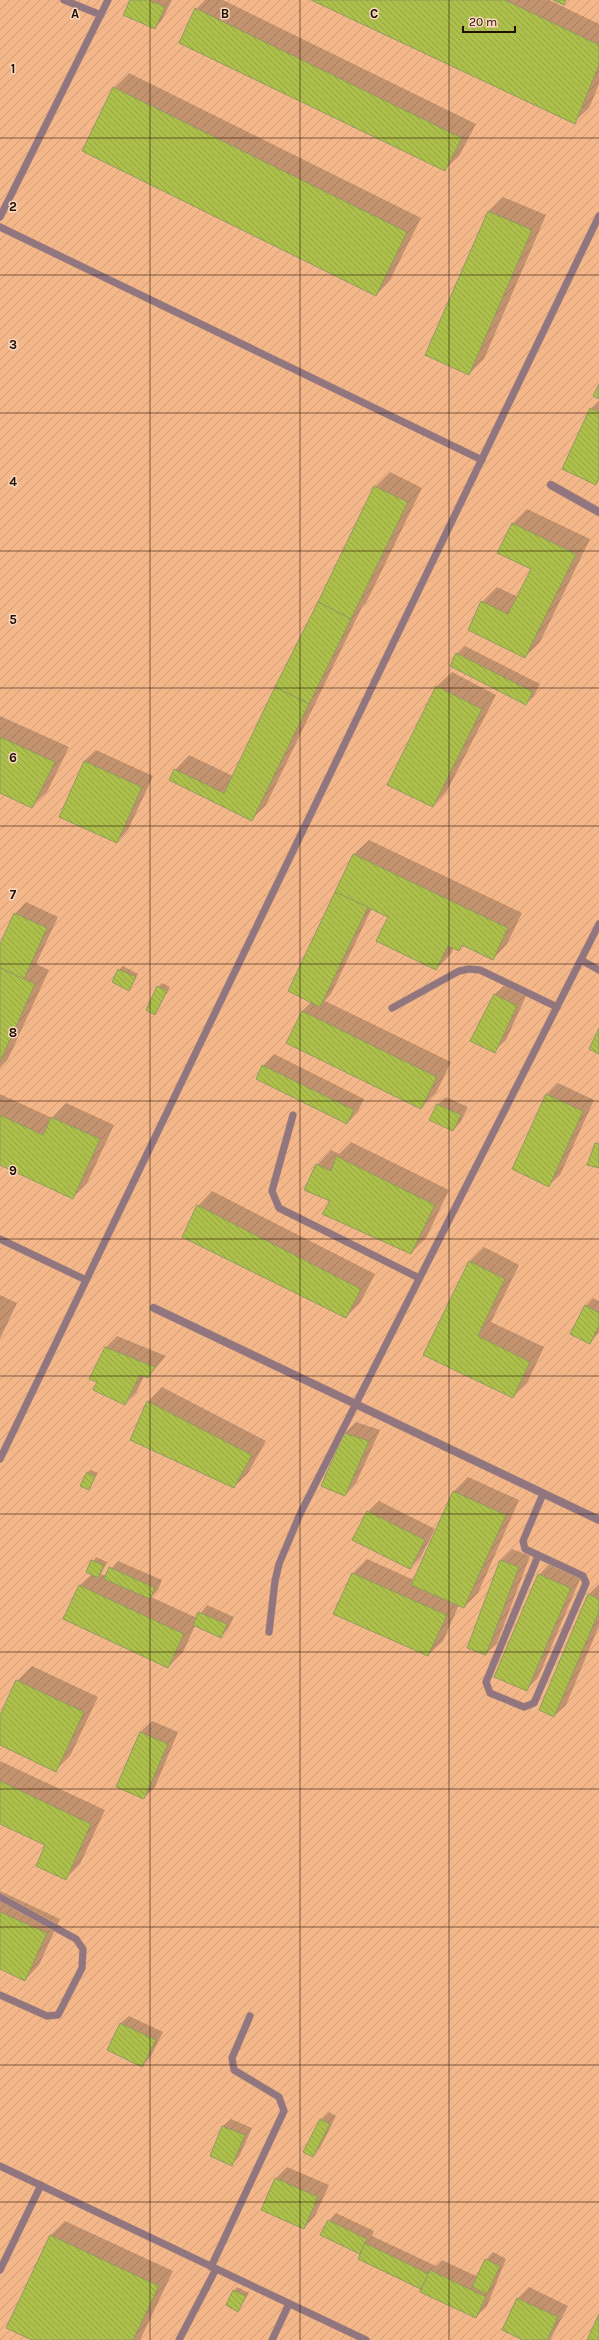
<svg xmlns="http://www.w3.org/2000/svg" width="599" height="2340" font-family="Karla,sans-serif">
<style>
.industrial{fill:url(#industrial-furrows)}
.shadow{fill:#0003}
.building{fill:url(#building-back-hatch);stroke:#919c61}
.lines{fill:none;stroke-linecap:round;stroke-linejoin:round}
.service-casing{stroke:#d5a581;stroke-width:8}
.minor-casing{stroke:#d5a581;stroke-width:9}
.service{stroke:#92767f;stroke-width:7}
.minor{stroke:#92767f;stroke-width:8}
.grid{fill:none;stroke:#210f02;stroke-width:1;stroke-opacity:0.55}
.grid-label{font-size:13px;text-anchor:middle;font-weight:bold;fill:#210f02;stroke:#fad8c0;stroke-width:3;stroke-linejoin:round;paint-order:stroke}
</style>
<defs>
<pattern id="industrial-furrows" width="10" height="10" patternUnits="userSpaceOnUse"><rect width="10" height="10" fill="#f4b78a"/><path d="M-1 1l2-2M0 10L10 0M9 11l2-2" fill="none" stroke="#d19c75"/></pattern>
<pattern id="building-back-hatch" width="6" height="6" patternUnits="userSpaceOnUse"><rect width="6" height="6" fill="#adc04b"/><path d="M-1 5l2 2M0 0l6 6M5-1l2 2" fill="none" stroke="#95a440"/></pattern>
</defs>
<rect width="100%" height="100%" fill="#fcc69d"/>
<rect class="industrial" x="0" y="0" width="599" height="2340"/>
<g class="shadow">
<path d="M131 0H172L162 20 155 28Z"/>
<path d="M205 0H223L476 124 459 156 444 170 196 9Z"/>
<path d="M313 0H549L599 24V84L589 108 574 122Z"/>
<path d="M129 73 421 218 390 280 376 295 114 88Z"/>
<path d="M503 197 546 215 484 359 469 374 426 355 489 211Z"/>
<path d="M599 401V480L596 484 591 409Z"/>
<path d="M390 472 422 488 366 603 362 607 266 805 252 819 175 770 189 755 233 776 375 487Z"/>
<path d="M527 509 590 539 540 642 525 657 482 602 497 587 518 597 532 568 499 552 513 523Z"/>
<path d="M465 646 540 684 534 696 526 703 457 654Z"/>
<path d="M452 672 496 695 447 791 433 806 389 784 437 686Z"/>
<path d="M0 716 69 747 47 792 32 806 0 792Z"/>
<path d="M96 750 153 776 128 830 117 842 84 761Z"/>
<path d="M369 840 522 913 507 944 493 959 463 945 458 950 454 947 451 954 436 969 389 916 372 908 331 994 325 1001 451 1062 436 1093 421 1107 287 1042 302 1011 312 1001 289 990 354 854Z"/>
<path d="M26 902 58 917 36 964 49 970 8 1059 0 1068V946L15 914Z"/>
<path d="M123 966 138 974 129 990 119 970Z"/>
<path d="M162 983 170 987 155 1014 158 987Z"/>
<path d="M506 984 527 994 506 1040 494 1051V995Z"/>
<path d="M274 1054 364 1099 358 1111 347 1123 257 1078 263 1066Z"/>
<path d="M558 1083 594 1100 560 1175 548 1186 546 1095Z"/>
<path d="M0 1094 52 1118 66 1103 114 1125 87 1183 72 1198 0 1164Z"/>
<path d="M446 1097 468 1107 460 1123 453 1130 431 1120 438 1104Z"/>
<path d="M351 1142 449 1190 426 1238 411 1253 331 1200 317 1165 331 1150 339 1154Z"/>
<path d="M212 1191 375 1274 360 1303 346 1317 198 1206Z"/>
<path d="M484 1247 519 1265 491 1322 544 1347 527 1383 512 1397 424 1354 469 1262Z"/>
<path d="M0 1295 17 1303 0 1339Z"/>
<path d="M593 1298 599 1301V1332L590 1343 571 1334 586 1306Z"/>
<path d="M117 1336 166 1356 148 1377 144 1376 136 1393 124 1404 98 1382 106 1347Z"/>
<path d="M162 1387 266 1441 248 1473 234 1487 148 1402Z"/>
<path d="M356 1422 380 1430 356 1483 345 1495V1433Z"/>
<path d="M91 1470 98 1473 88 1489 87 1473Z"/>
<path d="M468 1477 519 1500 478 1593 464 1607 459 1605 443 1641 428 1655 352 1574 367 1559 414 1580 453 1492Z"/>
<path d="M379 1501 435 1529 421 1557 410 1568 368 1512Z"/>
<path d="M512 1549 530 1556 497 1643 485 1654 501 1560Z"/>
<path d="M96 1557 107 1562 101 1574 106 1576 118 1561 162 1580 158 1590 151 1597 197 1618 207 1605 234 1617 228 1629 221 1637 195 1626 183 1652 168 1667 64 1618 80 1585 92 1574 87 1571Z"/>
<path d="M550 1563 581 1577 538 1678 527 1689 539 1575Z"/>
<path d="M599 1584V1626L566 1705 554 1716 589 1594Z"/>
<path d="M32 1666 98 1697 70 1756 56 1770 0 1744V1718L17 1681Z"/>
<path d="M152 1721 178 1732 155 1787 144 1798 140 1732Z"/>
<path d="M0 1761 105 1810 80 1864 65 1879 47 1845 0 1823Z"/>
<path d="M0 1891 60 1919 39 1965 25 1980 0 1968Z"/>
<path d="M129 2016 163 2032 150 2058 142 2066 108 2049 121 2023Z"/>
<path d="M329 2112 336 2116 320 2148 313 2155 321 2120Z"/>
<path d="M231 2119 252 2128 239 2157 232 2164 211 2156 223 2126Z"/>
<path d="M287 2167 329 2185 315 2216 304 2228 263 2209 276 2178Z"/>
<path d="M336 2213 374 2231 372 2236 436 2266 442 2260 478 2277 486 2260 493 2252 506 2259 487 2306 476 2317 359 2259 361 2254 322 2235 329 2221Z"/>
<path d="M65 2221 173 2271 140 2340H34L7 2327 51 2235Z"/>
<path d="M237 2287 249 2293 238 2310 234 2291Z"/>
<path d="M529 2287 568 2306 550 2340H526L503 2329 518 2298Z"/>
</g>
<g class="building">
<path d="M130 0H149L165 7 155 29 123 15Z"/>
<path d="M311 0H505L599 45V65L575 124Z"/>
<path d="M553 0H566L564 5Z"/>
<path d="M195 8 462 138 445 171 179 43Z"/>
<path d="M113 87 407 232 376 296 82 151Z"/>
<path d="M488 211 532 230 469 375 425 355Z"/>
<path d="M599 384V399L593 396Z"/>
<path d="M590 408 599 412V478L596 485 562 469Z"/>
<path d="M374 486 408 502 351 619 318 602Z"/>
<path d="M512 523 576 554 525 658 468 630 481 601 508 614 531 569 497 553Z"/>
<path d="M318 602 351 619 309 704 275 687Z"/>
<path d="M456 653 533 692 526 705 450 666Z"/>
<path d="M436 686 482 709 433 807 387 785Z"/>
<path d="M275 687 309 704 252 821 169 780 174 769 224 793Z"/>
<path d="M0 737 55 762 32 808 0 793Z"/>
<path d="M84 761 142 787 117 843 59 817Z"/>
<path d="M353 854 508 928 493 960 462 945 459 951 448 946 436 970 376 941 388 917 335 892Z"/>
<path d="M335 892 368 907 320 1007 288 991Z"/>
<path d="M14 913 47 928 24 979 0 968V944Z"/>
<path d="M0 968 35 984 0 1062Z"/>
<path d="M118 969 136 977 129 991 112 982Z"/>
<path d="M157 986 167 991 155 1015 146 1010Z"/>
<path d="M494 994 517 1006 495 1053 470 1041Z"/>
<path d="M302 1011 437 1077 421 1109 286 1043Z"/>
<path d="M599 1028V1054L589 1049Z"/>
<path d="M262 1065 354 1110 347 1124 256 1079Z"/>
<path d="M546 1094 583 1111 549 1187 512 1169Z"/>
<path d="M437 1104 461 1115 453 1131 429 1120Z"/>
<path d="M0 1115 43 1135 51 1117 100 1139 73 1199 0 1165Z"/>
<path d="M595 1143 599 1144V1168L587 1165Z"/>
<path d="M336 1156 435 1205 411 1254 322 1214 330 1201 304 1190 316 1164 331 1171Z"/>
<path d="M197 1205 361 1289 346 1318 182 1237Z"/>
<path d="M469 1261 505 1279 478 1336 530 1362 513 1398 423 1355Z"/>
<path d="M585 1305 599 1313V1326L590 1344 570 1334Z"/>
<path d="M105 1347 155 1367 148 1378 140 1375 125 1405 93 1390 97 1382 89 1379Z"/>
<path d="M147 1401 252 1455 234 1488 130 1440Z"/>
<path d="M344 1433 369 1441 345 1496 321 1486Z"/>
<path d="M87 1472 95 1477 89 1490 80 1486Z"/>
<path d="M453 1491 506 1515 464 1608 411 1585Z"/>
<path d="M367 1511 425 1540 410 1569 352 1540Z"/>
<path d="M91 1560 104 1565 98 1578 86 1572Z"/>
<path d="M500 1560 519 1567 486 1655 467 1648Z"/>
<path d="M109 1567 155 1588 150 1599 104 1579Z"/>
<path d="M352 1573 447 1615 428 1656 333 1614Z"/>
<path d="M538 1574 571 1588 527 1691 494 1677Z"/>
<path d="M79 1585 184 1634 168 1668 63 1619Z"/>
<path d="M588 1594 599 1599V1612L554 1717 539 1710Z"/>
<path d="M198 1612 227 1624 221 1638 193 1625Z"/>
<path d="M16 1680 84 1712 56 1772 0 1745V1715Z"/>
<path d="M140 1732 168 1744 144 1799 116 1787Z"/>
<path d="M0 1781 91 1824 66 1880 36 1866 45 1845 0 1824Z"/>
<path d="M0 1912 47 1933 25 1981 0 1969Z"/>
<path d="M120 2023 156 2040 142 2067 107 2050Z"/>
<path d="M320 2119 330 2124 313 2157 303 2152Z"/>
<path d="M222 2126 245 2135 232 2166 210 2156Z"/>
<path d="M275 2178 318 2197 304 2229 261 2210Z"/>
<path d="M328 2220 367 2239 360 2254 320 2235Z"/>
<path d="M50 2235 159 2286 133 2340H32L6 2328Z"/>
<path d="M365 2243 429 2274 421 2289 358 2259Z"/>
<path d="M485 2259 500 2266 487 2294 472 2287Z"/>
<path d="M430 2270 486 2297 476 2318 420 2292Z"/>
<path d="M233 2290 246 2296 238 2312 226 2305Z"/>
<path d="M517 2298 558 2317 547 2340H523L502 2330Z"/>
<path d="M599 2314V2340H587Z"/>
</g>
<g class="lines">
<g class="service-casing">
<g id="service">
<path d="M64 0 101 15"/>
<path d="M0 217 108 0"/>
<path d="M0 227 482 460"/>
<path d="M581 960 599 970"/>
<path d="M392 1008 459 971 469 969 480 970 557 1007"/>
<path d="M293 1115 272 1191 279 1208 419 1278"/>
<path d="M0 1239 86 1280"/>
<path d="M0 1459 599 216"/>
<path d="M538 1556 486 1682 490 1693 524 1707 534 1703 586 1583 583 1576 525 1549 523 1541 543 1494"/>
<path d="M269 1632 275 1581 279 1564 300 1514 599 924"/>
<path d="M0 1897 76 1939 83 1949 82 1968 58 2015 47 2016 0 1995"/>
<path d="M0 2166 366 2340"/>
<path d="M211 2267 284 2111 279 2097 234 2070 232 2058 250 2016"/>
<path d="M0 2270 41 2185"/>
<path d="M179 2340 216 2269"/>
<path d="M272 2340 289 2304"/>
</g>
</g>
<g class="minor-casing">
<g id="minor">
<path d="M551 485 599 512"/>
<path d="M154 1308 599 1520"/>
</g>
</g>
<use href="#service" class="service"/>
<use href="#minor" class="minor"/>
</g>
<path class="grid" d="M150 0V2340M300 0V2340M449 0V2340M0 138H599M0 275H599M0 413H599M0 551H599M0 688H599M0 826H599M0 964H599M0 1101H599M0 1239H599M0 1376H599M0 1514H599M0 1652H599M0 1789H599M0 1927H599M0 2065H599M0 2202H599"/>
<g class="grid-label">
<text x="75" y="18">A</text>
<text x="225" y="18">B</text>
<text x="374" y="18">C</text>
<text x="13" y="73">1</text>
<text x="13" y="211">2</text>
<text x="13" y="349">3</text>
<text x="13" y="486">4</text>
<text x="13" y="624">5</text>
<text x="13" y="762">6</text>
<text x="13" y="899">7</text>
<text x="13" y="1037">8</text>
<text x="13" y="1175">9</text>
</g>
<path d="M463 26v6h52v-6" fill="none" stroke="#210f02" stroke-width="2"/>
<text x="469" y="26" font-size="12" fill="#210f02" stroke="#fad8c0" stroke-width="3" paint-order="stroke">20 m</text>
</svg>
